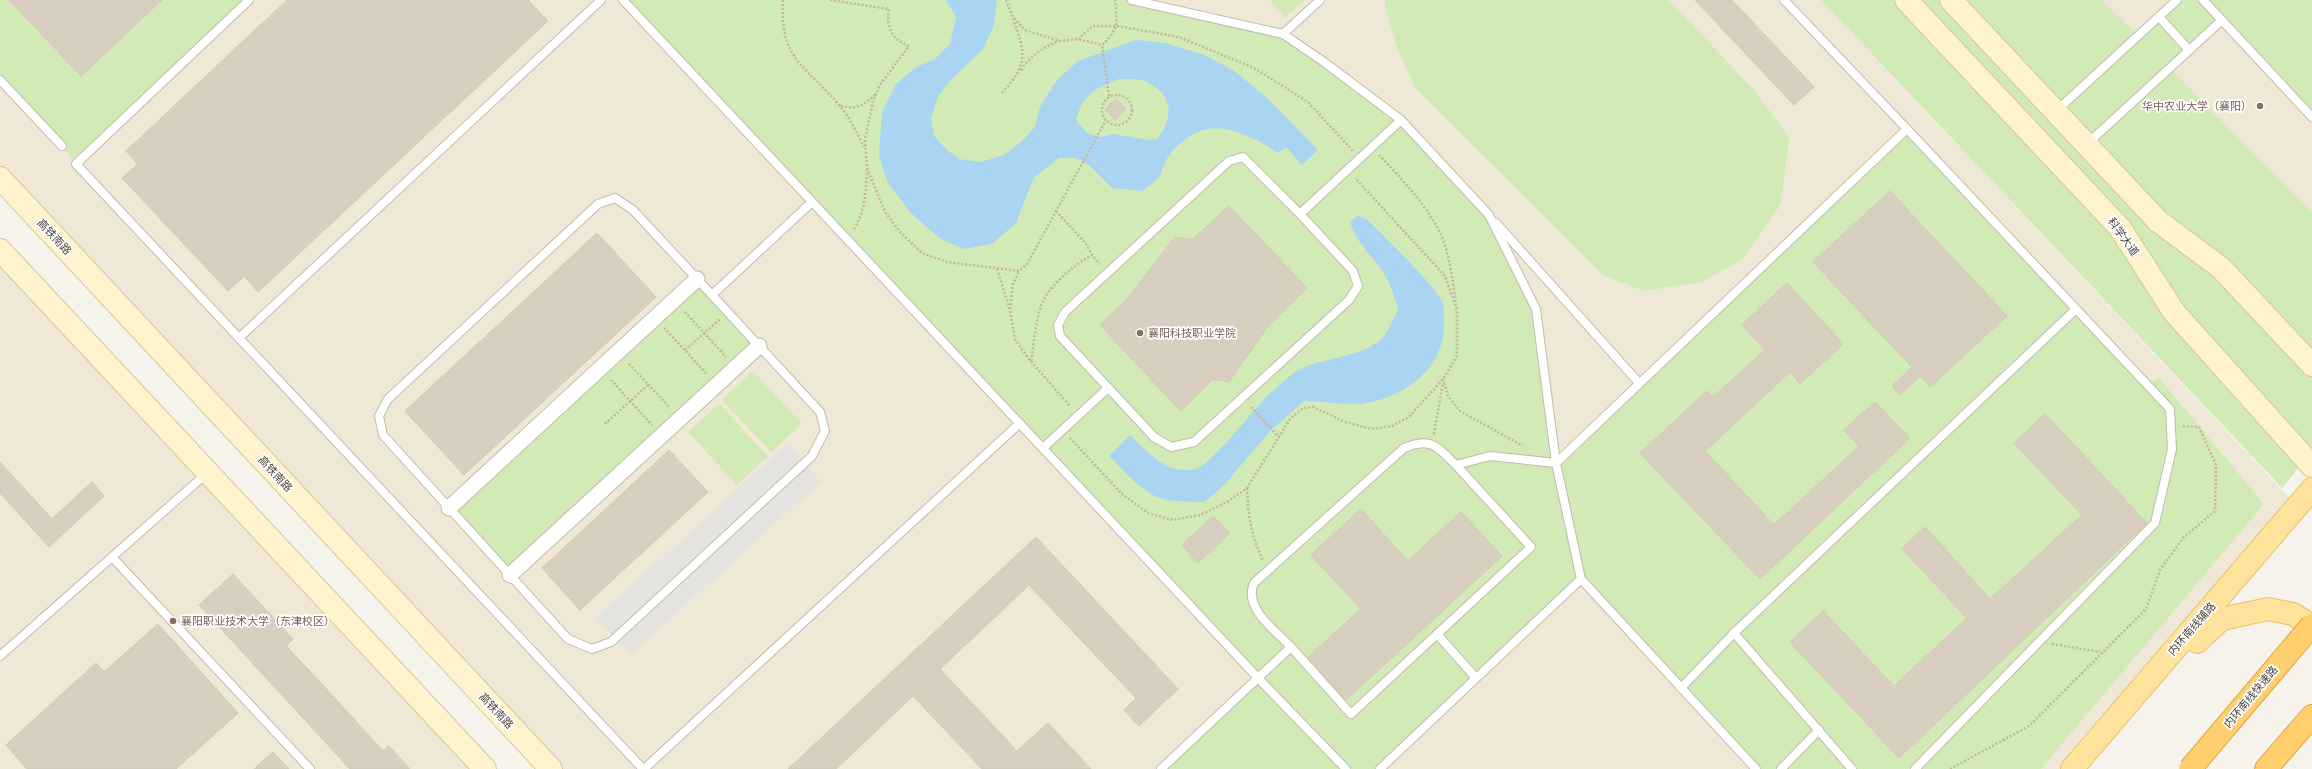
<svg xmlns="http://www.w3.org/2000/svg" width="2312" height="769" font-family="'Roboto Condensed','Noto Sans SC',sans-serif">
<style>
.education{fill:#efe8d6}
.green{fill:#d2eab5}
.parking{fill:#e5e3e0}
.water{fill:#a9d4f2;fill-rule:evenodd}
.building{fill:#d8cfc1;stroke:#d3c7b4}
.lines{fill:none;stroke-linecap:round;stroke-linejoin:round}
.lane-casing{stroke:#c2bbae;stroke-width:10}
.street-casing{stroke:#c2bbae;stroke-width:17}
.secondary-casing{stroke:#d6c79b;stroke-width:24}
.primary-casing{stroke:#e6c16a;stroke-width:24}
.highway-casing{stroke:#e0a43c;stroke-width:24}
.path{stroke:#c4b79f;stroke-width:2.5;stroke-dasharray:2 2;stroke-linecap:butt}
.lane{stroke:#fff;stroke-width:8}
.street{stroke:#fff;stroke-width:15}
.secondary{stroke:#fff3cd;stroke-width:22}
.primary{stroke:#ffe39c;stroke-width:22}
.highway{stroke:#ffcf6e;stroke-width:22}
.highway-bridge-casing{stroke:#e0a43c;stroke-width:24;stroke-linecap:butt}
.highway-bridge{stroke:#ffcf6e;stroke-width:22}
.education-dot{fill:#8d6e63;stroke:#fff;stroke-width:1.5}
.labels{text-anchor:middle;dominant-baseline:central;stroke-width:3.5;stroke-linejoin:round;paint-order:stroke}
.education-label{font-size:11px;fill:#785e54;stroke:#fff;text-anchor:start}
.street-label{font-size:11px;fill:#4b4439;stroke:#fff}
</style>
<rect width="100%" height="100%" fill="#f6f3ec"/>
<g class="education">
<path d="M0 0H1821L2297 506 2072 769H551L0 178Z"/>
<path d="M2102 0H2312V213Z"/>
<path d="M0 250 485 769H0Z"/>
</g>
<g class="green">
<path d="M0 0H249L76 164 62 145 0 80Z"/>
<path d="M623 0H1132L1283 34 1401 120 1489 215 1536 309 1556 462 1907 129 2148 385 2159 378 2264 504 2041 769H1787L1785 765 1781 769H1756L1581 579 1380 769H1161L1258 678Z"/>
<path d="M1270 0H1305L1285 17Z"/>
<path d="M1386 0H1669L1753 89 1789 137 1781 204 1742 260 1701 282 1644 291 1603 275 1415 88 1397 48 1385 5Z"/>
<path d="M1821 0H2102L2138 36 2177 0H2312V117L2222 20 2170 68 2312 213V451L2282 488Z"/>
<path d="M697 279 759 346 510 575 449 508Z"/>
<path d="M753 371 802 424 771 452 722 400Z"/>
<path d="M719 404 768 456 737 485 688 432Z"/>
</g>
<path class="parking" d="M787 444 821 482 630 655 596 618Z"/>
<g class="water">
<path d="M946 0H997L994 25 983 49 947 84 938 97 931 118 934 136 948 151 959 159 981 162 1004 155 1021 142 1035 127 1040 107 1057 80 1078 61 1136 40 1165 43 1204 55 1233 70 1267 98 1318 150 1302 165 1286 147 1278 153C1238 127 1202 112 1168 157 1164 163 1162 171 1159 177 1155 182 1147 187 1142 191L1112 188 1088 164 1076 158H1059L1034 177 1016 223 992 244 964 249 939 238 910 212 888 183 879 156 882 112 896 84 916 67 934 60 950 44 956 17ZM1119 79C1127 80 1140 78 1147 82 1174 96 1174 117 1157 139L1148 140 1113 134 1101 137 1087 133 1076 120C1083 94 1094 89 1119 79Z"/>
<path d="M1358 215 1368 220C1384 237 1436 285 1443 304 1444 308 1444 315 1444 319 1447 368 1404 399 1359 404 1345 405 1320 401 1304 401L1271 430 1225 484 1205 502C1193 502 1164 502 1153 495 1136 485 1122 470 1109 456L1130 435C1149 453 1166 475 1196 469 1208 467 1257 407 1269 394 1276 388 1283 382 1290 376 1315 356 1353 361 1379 341 1387 336 1393 319 1398 310 1394 295 1390 281 1380 268 1368 251 1356 242 1350 222Z"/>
</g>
<g class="building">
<path d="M9 0H162L81 76Z"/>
<path d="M287 0H528L548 21 258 292 244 276 228 291 122 178 138 164 126 151Z"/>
<path d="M1695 0H1732L1814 87 1794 105Z"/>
<path d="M1116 99 1126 109 1115 120 1105 110Z"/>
<path d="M1890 191 2007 316 1930 387 1920 376 1900 395 1892 386 1912 367 1813 262Z"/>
<path d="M1229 206 1307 288 1268 326 1229 382 1213 379 1181 411 1100 325 1127 299 1175 237 1192 240Z"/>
<path d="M597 233 656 297 464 475 405 411Z"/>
<path d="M1787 283 1843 344 1800 384 1790 372 1705 451 1774 525 1859 446 1844 430 1875 402 1910 438 1760 579 1640 453 1707 391 1713 397 1765 350 1742 325Z"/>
<path d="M2045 414 2147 523 1899 758 1790 642 1823 611 1894 686 1967 618 1902 549 1925 527 1990 599 2082 515 2014 443Z"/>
<path d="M669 450 708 492 580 610 542 568Z"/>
<path d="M0 462 52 519 92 482 104 496 49 547 0 493Z"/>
<path d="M1361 509 1408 561 1461 512 1502 556 1346 700 1308 657 1361 609 1311 555Z"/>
<path d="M1213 516 1230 533 1198 563 1182 545Z"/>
<path d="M1036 537 1178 689 1139 726 1124 710 1136 698 1029 585 940 669 1017 751 1048 723 1091 769H982L913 696 836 769H788Z"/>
<path d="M233 574 293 639 286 646 320 682 383 751 389 746 410 769H350L199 605Z"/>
<path d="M158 624 238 713 176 769H27L6 745 96 663 104 672Z"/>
<path d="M273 752 289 769H254Z"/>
</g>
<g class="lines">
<g class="lane-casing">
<g id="lane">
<path d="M249 0 76 164 643 769"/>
<path d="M623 0 1258 678 1346 769"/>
<path d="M1132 0 1283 34 1324 62 1401 120 1489 215 1536 309 1556 463 1581 579 1756 769"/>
<path d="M1784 0 1907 129"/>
<path d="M2203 0 2312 117"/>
<path d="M2159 17 2189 50"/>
<path d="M1283 34 1320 0"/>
<path d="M0 80 62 146"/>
<path d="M2055 112 2177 0"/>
<path d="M2087 144 2222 20"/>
<path d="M1300 214 1243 157 1229 161 1065 312 1058 325 1060 336 1154 437 1171 447 1194 442 1349 300 1358 286 1353 271 1300 214 1401 120"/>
<path d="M1496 223 1639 383"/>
<path d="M712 295 633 210 615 198 598 204 388 399 379 416 383 435 568 639 592 649 611 642 812 456 825 431 820 412 712 295 812 202"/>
<path d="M239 338 601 0"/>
<path d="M1043 448 1108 388"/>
<path d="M112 557 310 769"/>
<path d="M1734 633 2076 309"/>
<path d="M1437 634 1476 678"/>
<path d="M1291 647 1351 714 1531 547 1456 465"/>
<path d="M0 656 207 473"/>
<path d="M1681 688 1734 633 1852 769"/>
<path d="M644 769 1020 423"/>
<path d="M1161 769 1291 647C1275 630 1243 608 1254 583L1404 448C1432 437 1436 446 1456 465L1490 456 1556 463 1907 129 2170 409 2172 449 2155 523 1915 769"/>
<path d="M1380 769 1581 579"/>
<path d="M1781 769 1819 730"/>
</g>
</g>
<g class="street-casing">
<g id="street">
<path d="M449 508 697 279"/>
<path d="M510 575 759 346"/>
</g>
</g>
<g class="secondary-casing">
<g id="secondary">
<path d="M1906 0 2120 228 2174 312 2312 466"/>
<path d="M1951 0 2158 221 2221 268 2312 365"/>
<path d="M0 178 551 769"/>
<path d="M0 250 485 769"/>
</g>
</g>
<g class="primary-casing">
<g id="primary">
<path d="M2197 642 2222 619 2268 609 2293 614 2312 626"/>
<path d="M2072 769 2312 489"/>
</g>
</g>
<g class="highway-casing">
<path id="highway" d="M2266 769 2312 716"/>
</g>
<g class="path">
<path d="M783 0C779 60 807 67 840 106 850 118 857 134 865 148"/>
<path d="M830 0 889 9C886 28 892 39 909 46L880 85 873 101 865 139 867 168 885 212 900 232 922 253 947 262 1019 271 1027 264 1106 120"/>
<path d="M1006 0 1013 17 1025 30 1060 41 1078 39 1102 45"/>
<path d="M1078 39 1093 26H1117L1179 37 1254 68 1308 102 1353 151"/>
<path d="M1021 70C1031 55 1044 47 1059 41"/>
<path d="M1002 93C1028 64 1026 54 1013 19"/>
<circle cx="1117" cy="110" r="15"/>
<path d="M1109 96 1102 45C1120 28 1117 23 1115 0"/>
<path d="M841 106C856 110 864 105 875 95"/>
<path d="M1379 155C1399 176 1421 199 1436 225 1449 247 1452 277 1456 303"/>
<path d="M1056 211 1086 244 1092 255 1100 264"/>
<path d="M854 229C865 211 866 191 867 170"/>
<path d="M997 269 1010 310 1015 339 1028 358 1070 406"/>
<path d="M1010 309 1013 284 1019 271"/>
<path d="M685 312 726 357"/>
<path d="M664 328 707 374"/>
<path d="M685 350 720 319"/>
<path d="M1031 361C1034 344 1035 326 1040 309 1045 289 1073 265 1092 255"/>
<path d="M629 364 670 408"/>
<path d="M1443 379 1448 396 1460 411 1523 446"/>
<path d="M611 380 652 425"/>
<path d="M1251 407 1279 437"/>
<path d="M605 424 648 385"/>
<path d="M1434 434 1443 382"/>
<path d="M1070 438 1122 494 1148 513 1173 520 1200 515 1227 502 1247 488 1290 419 1303 408 1313 407 1345 422 1371 429 1392 426 1409 417 1443 379 1457 356V309L1445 276 1355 178"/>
<path d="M1247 488C1248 514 1251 537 1263 560"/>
<path d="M2052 644 2100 652"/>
<path d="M1950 769 2029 726 2146 609 2160 570 2184 537 2215 511 2216 465 2199 427 2181 426"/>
</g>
<use href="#lane" class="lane"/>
<use href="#street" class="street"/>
<use href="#secondary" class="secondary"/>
<use href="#primary" class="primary"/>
<use href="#highway" class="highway"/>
<g class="highway-bridge-casing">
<path id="highway-bridge" d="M2190 769 2312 625"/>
</g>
<use href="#highway-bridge" class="highway-bridge"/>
</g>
<g class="education-dot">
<circle cx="2260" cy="106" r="4"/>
<circle cx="1140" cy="333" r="4"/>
<circle cx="173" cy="621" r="4"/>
</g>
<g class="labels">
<g class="education-label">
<text x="2252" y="106" text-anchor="end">华中农业大学（襄阳）</text>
<text x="1148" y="333">襄阳科技职业学院</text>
<text x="181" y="621">襄阳职业技术大学（东津校区）</text>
</g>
<g class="street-label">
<text transform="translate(54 237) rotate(47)">高铁南路</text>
<text transform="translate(2123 237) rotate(54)">科学大道</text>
<text transform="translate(275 474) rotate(47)">高铁南路</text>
<text transform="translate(2192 629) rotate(-49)">内环南线辅路</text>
<text transform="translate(2251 697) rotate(-50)">内环南线快速路</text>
<text transform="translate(496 711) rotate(47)">高铁南路</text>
</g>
</g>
</svg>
